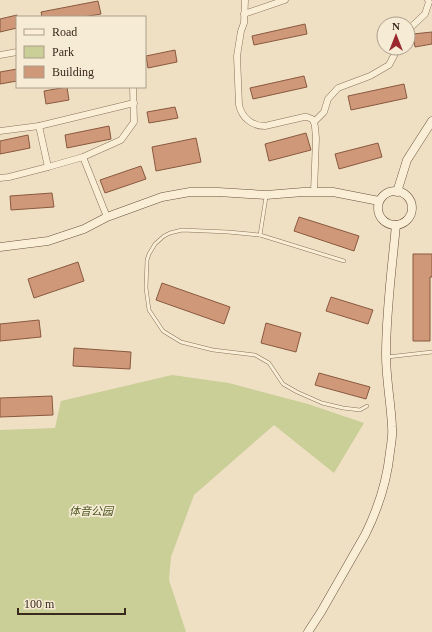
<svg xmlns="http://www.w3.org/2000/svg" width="432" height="632" font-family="'Times New Roman','Noto Sans SC',serif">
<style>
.green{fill:#cace97}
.building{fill:#ce9879;stroke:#8a593f}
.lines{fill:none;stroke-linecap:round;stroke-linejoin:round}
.lane-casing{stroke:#8a715a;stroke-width:4}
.street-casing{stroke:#8a715a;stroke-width:7}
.secondary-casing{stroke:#6c523d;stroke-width:9}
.lane{stroke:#faeed7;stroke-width:3}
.street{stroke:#faeed7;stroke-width:6}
.secondary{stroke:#faeed7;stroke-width:8}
.labels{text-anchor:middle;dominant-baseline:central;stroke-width:3.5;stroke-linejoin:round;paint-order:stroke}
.park-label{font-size:11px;font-style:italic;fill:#4d5724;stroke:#f6ebd4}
</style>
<rect width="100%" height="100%" fill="#efe0c4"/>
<path class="green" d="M172 375 229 383 308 404 364 423 334 473 274 425 194 495 171 557 169 580 186 632H0V430L55 428 61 401Z"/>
<g class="building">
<path d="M98 1 101 14 83 17H42L41 12Z"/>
<path d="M17 15V28L0 32V19Z"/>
<path d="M305 24 307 34 254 45 252 36Z"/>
<path d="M432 32V44L415 47 413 34Z"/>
<path d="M175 50 177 62 148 68 146 56Z"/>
<path d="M17 69V81L0 84V72Z"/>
<path d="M304 76 307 87 253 99 250 88Z"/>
<path d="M404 84 407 98 351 110 348 96Z"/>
<path d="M67 87 69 100 46 104 44 91Z"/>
<path d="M175 107 178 118 149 123 147 112Z"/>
<path d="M109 126 111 139 67 148 65 135Z"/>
<path d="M306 133 311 150 269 161 265 144Z"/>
<path d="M28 135 30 148 0 154V141Z"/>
<path d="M196 138 201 162 156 171 152 147Z"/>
<path d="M378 143 382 157 339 169 335 154Z"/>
<path d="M141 166 146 179 105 193 100 180Z"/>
<path d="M52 193 54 207 11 210 10 196Z"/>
<path d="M299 217 359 236 354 251 294 231Z"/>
<path d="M413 254H432V277H430V341H413Z"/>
<path d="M78 262 84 281 34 298 28 279Z"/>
<path d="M162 283 230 307 224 324 156 300Z"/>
<path d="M331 297 373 310 368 324 326 311Z"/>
<path d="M39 320 41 337 0 341V324Z"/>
<path d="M266 323 301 333 296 352 261 343Z"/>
<path d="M74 348 131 352 130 369 73 366Z"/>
<path d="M319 373 370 387 366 399 315 385Z"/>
<path d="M52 396 53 415 0 417V398Z"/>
</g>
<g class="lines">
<g class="lane-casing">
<g id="lane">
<path d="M266 197 260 235 228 232 182 230 170 233 164 236 155 244 149 254 147 260 146 288 149 310 163 331 181 342 213 350 255 355 269 363 283 384 297 392 322 403 343 408 360 410 367 406"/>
<path d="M260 235 344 261"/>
<path d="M387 357 432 352"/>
</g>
</g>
<g class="street-casing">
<g id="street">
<path d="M245 0 244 23 241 31 237 56 239 105C242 118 252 126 265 126L304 117H307L312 119 314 122 315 127 316 138 314 192"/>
<path d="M244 14 285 0"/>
<path d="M408 30 425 14 429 2 428 0"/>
<path d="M0 55 17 52"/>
<path d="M314 122 324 112 328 99 338 88 370 76 389 65 398 48"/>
<path d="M39 126 48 167"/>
<path d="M0 131 39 126 134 103"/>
<path d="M83 157 107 217"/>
<path d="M0 178 9 177 48 167 83 157 121 140 134 122 133 87"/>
</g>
</g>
<g class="secondary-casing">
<g id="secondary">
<circle cx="395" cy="208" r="17"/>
<path d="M397 192 407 160 432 121"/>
<path d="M0 247 48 241 84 229 107 217 162 197 190 192H218L266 195 303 192H333L379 201"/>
<path d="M308 632 321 612 365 535C378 509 387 481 390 452 391 444 393 435 392 427 391 403 386 379 386 355 386 311 392 268 396 225"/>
</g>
</g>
<use href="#lane" class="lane"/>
<use href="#street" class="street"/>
<use href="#secondary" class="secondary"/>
</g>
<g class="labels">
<g class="park-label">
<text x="91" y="511">体音公园</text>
</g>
</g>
<rect x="16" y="16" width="130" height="72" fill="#f6ebd4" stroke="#ab9e8b"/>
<rect x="24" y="29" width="20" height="6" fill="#faeed7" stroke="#ab9e8b"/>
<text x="52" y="36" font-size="12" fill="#3a2a1e">Road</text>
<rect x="24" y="46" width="20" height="12" fill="#cace97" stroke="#ab9e8b"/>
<text x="52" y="56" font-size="12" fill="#3a2a1e">Park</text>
<rect x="24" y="66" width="20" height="12" fill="#ce9879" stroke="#ab9e8b"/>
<text x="52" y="76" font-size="12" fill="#3a2a1e">Building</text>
<g transform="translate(396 36)"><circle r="19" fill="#f6ebd4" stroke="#ab9e8b"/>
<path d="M0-3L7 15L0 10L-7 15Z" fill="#9b282e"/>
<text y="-6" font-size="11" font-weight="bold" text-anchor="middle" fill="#3a2a1e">N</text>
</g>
<path d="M18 608v6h107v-6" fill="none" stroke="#3a2a1e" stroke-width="2"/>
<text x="24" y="608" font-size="12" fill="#3a2a1e" stroke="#f6ebd4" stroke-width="3" paint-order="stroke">100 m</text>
</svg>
